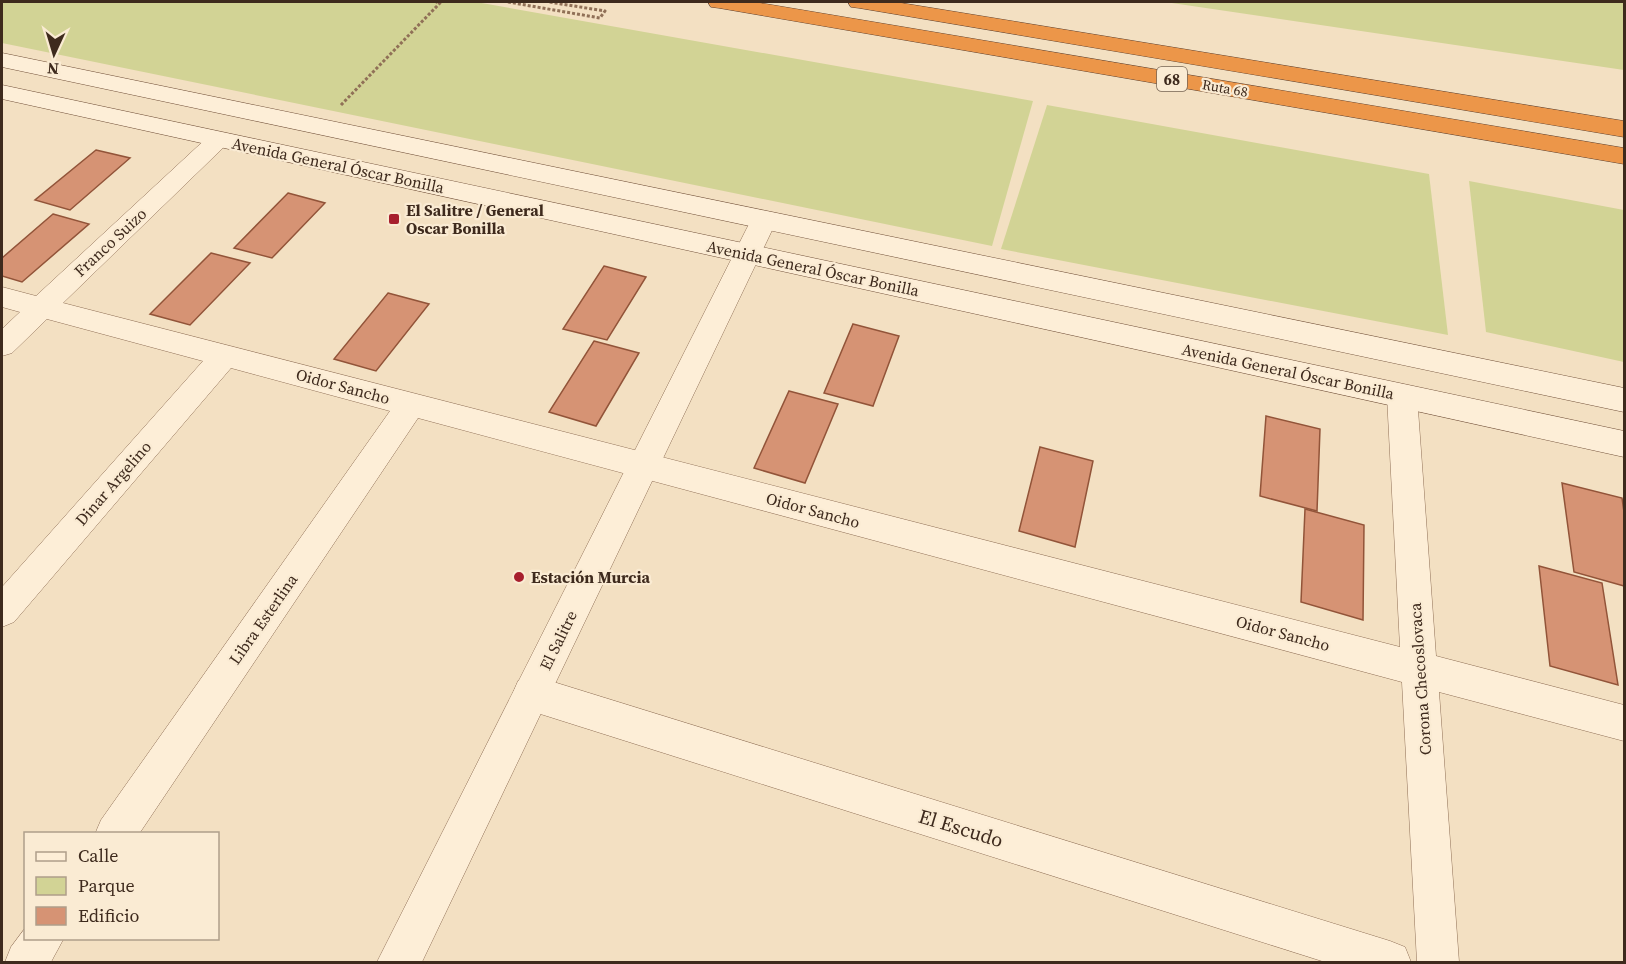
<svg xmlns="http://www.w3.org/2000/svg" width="1626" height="964" font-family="'Source Serif 4',serif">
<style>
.green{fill:#d2d395}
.building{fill:#d69374;stroke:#925439;stroke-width:1.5}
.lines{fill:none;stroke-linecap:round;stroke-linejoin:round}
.minor-casing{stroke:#907057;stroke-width:1}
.tertiary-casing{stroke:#907057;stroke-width:1}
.secondary-casing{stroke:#72513a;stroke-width:1}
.motorway-casing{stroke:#5d3e2b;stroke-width:1}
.path{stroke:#907057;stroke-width:3;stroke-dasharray:3 2;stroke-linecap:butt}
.minor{fill:#fdeed7;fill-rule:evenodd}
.tertiary{fill:#fdeed7;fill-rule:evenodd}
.secondary{fill:#fdeed7;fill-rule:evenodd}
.motorway{fill:#ec9649;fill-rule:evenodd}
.poi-dot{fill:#a71f2d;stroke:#faebd3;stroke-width:2}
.labels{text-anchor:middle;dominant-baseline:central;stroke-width:4.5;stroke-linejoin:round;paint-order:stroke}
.far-street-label{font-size:14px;fill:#3e2a1d;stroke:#faebd3}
.shield{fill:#faebd3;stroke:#766454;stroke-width:1.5}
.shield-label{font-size:15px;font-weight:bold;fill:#3e2a1d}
.street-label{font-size:16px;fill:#3e2a1d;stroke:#faebd3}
.poi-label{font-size:16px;font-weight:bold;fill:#3e2a1d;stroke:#faebd3;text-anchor:start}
.near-street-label{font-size:20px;fill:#3e2a1d;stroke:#faebd3}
</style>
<rect width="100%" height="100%" fill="#f3e0c2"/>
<g class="green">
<path d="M2 2H476L1033 101 992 246 2 43Z"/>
<path d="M1165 2H1624V70Z"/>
<path d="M1047 105 1429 174 1448 335 1001 249Z"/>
<path d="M1469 181 1624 210V362L1486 332Z"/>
</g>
<g class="building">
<path d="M96 150 130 158 70 210 35 200Z"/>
<path d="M288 193 325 203 272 258 234 248Z"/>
<path d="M53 214 89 224 22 282 2 276V258Z"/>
<path d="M211 253 250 263 190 325 150 314Z"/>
<path d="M604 266 646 277 607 340 563 329Z"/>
<path d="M388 293 429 304 376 371 334 359Z"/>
<path d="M853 324 899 336 873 406 824 393Z"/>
<path d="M594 341 639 353 596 426 549 412Z"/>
<path d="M789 391 838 404 805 483 754 468Z"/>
<path d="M1266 416 1320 429 1317 511 1260 496Z"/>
<path d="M1040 447 1093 461 1075 547 1019 531Z"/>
<path d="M1562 483 1622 498 1624 512V586L1574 572Z"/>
<path d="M1305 509 1364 525 1363 620 1301 602Z"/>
<path d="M1539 566 1602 583 1618 685 1550 666Z"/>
</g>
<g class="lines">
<g class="minor-casing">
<g id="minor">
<path d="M219 132 227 134 231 139 227 144 63 303 1400 647 1387 396 1392 388 1402 384 1412 388 1417 396 1436 656 1624 705V741L1439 692 1459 962H1417L1402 682 418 418 139 834H95L101 820 390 411 231 368 14 622 2 627V587L203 361 47 319 12 353 2 356V329L20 312 2 307V287L36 296 211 134Z"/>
<path d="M531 675 1390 941 1405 947 1411 962H1325L531 711 518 705 513 693 518 681Z"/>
<path d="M26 927V938H64L51 962H5L11 947Z"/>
</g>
</g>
<g class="tertiary-casing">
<path id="tertiary" d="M764 211 773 214 777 220 422 962H377L751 220 755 214Z"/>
</g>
<g class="secondary-casing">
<g id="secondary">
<path d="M2 53 1624 388V412L2 67Z"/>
<path d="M2 85 1624 431V457L2 99Z"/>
</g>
</g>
<g class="motorway-casing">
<g id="motorway">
<path d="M708 2H754L1624 148V164L719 8 711 7Z"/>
<path d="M848 2H895L1624 121V137L859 8 851 7Z"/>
</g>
</g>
<g class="path">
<path d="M508 2 600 18 605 11 549 2"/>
<path d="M341 105 440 3 436 2"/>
</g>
<use href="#minor" class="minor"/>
<use href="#tertiary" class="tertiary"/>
<use href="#secondary" class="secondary"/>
<use href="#motorway" class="motorway"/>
</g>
<g class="poi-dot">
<rect x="388" y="213" width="12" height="12" rx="3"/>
<circle cx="519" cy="577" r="6"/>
</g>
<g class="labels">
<g class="far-street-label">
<text transform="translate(1225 88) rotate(10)">Ruta 68</text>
</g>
<rect class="shield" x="1157" y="67" width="30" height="24" rx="4.5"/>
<g class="shield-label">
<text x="1172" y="79">68</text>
</g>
<g class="street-label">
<text transform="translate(338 165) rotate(12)">Avenida General Óscar Bonilla</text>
<text transform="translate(110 242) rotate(-43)">Franco Suizo</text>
<text transform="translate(813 268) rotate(12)">Avenida General Óscar Bonilla</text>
<text transform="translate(1288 371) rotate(12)">Avenida General Óscar Bonilla</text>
<text transform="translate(343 386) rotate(15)">Oidor Sancho</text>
<text transform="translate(113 483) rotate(-49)">Dinar Argelino</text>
<text transform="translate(813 510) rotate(15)">Oidor Sancho</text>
<text transform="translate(263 619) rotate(-55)">Libra Esterlina</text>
<text transform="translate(1283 633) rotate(15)">Oidor Sancho</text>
<text transform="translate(558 640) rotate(-64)">El Salitre</text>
<text transform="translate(1420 679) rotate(-94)">Corona Checoslovaca</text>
</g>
<g class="poi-label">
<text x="406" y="210">El Salitre / General<tspan x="406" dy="18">Oscar Bonilla</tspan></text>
<text x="531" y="577">Estación Murcia</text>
</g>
<g class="near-street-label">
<text transform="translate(961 828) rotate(17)">El Escudo</text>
</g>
</g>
<rect width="1626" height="964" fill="none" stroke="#3e2a1d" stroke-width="6"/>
<rect x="24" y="832" width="195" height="108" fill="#faebd3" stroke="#af9e8a" stroke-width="1.5"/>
<rect x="36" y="852" width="30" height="9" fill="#fdeed7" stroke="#af9e8a" stroke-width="1.5"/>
<text x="78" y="862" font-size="18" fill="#3e2a1d">Calle</text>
<rect x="36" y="877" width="30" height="18" fill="#d2d395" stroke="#af9e8a" stroke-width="1.5"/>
<text x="78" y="892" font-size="18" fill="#3e2a1d">Parque</text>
<rect x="36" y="907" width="30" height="18" fill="#d69374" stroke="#af9e8a" stroke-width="1.5"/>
<text x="78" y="922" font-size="18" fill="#3e2a1d">Edificio</text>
<g transform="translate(54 54) rotate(184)" stroke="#faebd3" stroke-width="4.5" paint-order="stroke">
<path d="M0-4.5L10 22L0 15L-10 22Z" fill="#3e2a1d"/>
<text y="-9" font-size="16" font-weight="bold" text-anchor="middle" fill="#3e2a1d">N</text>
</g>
</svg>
